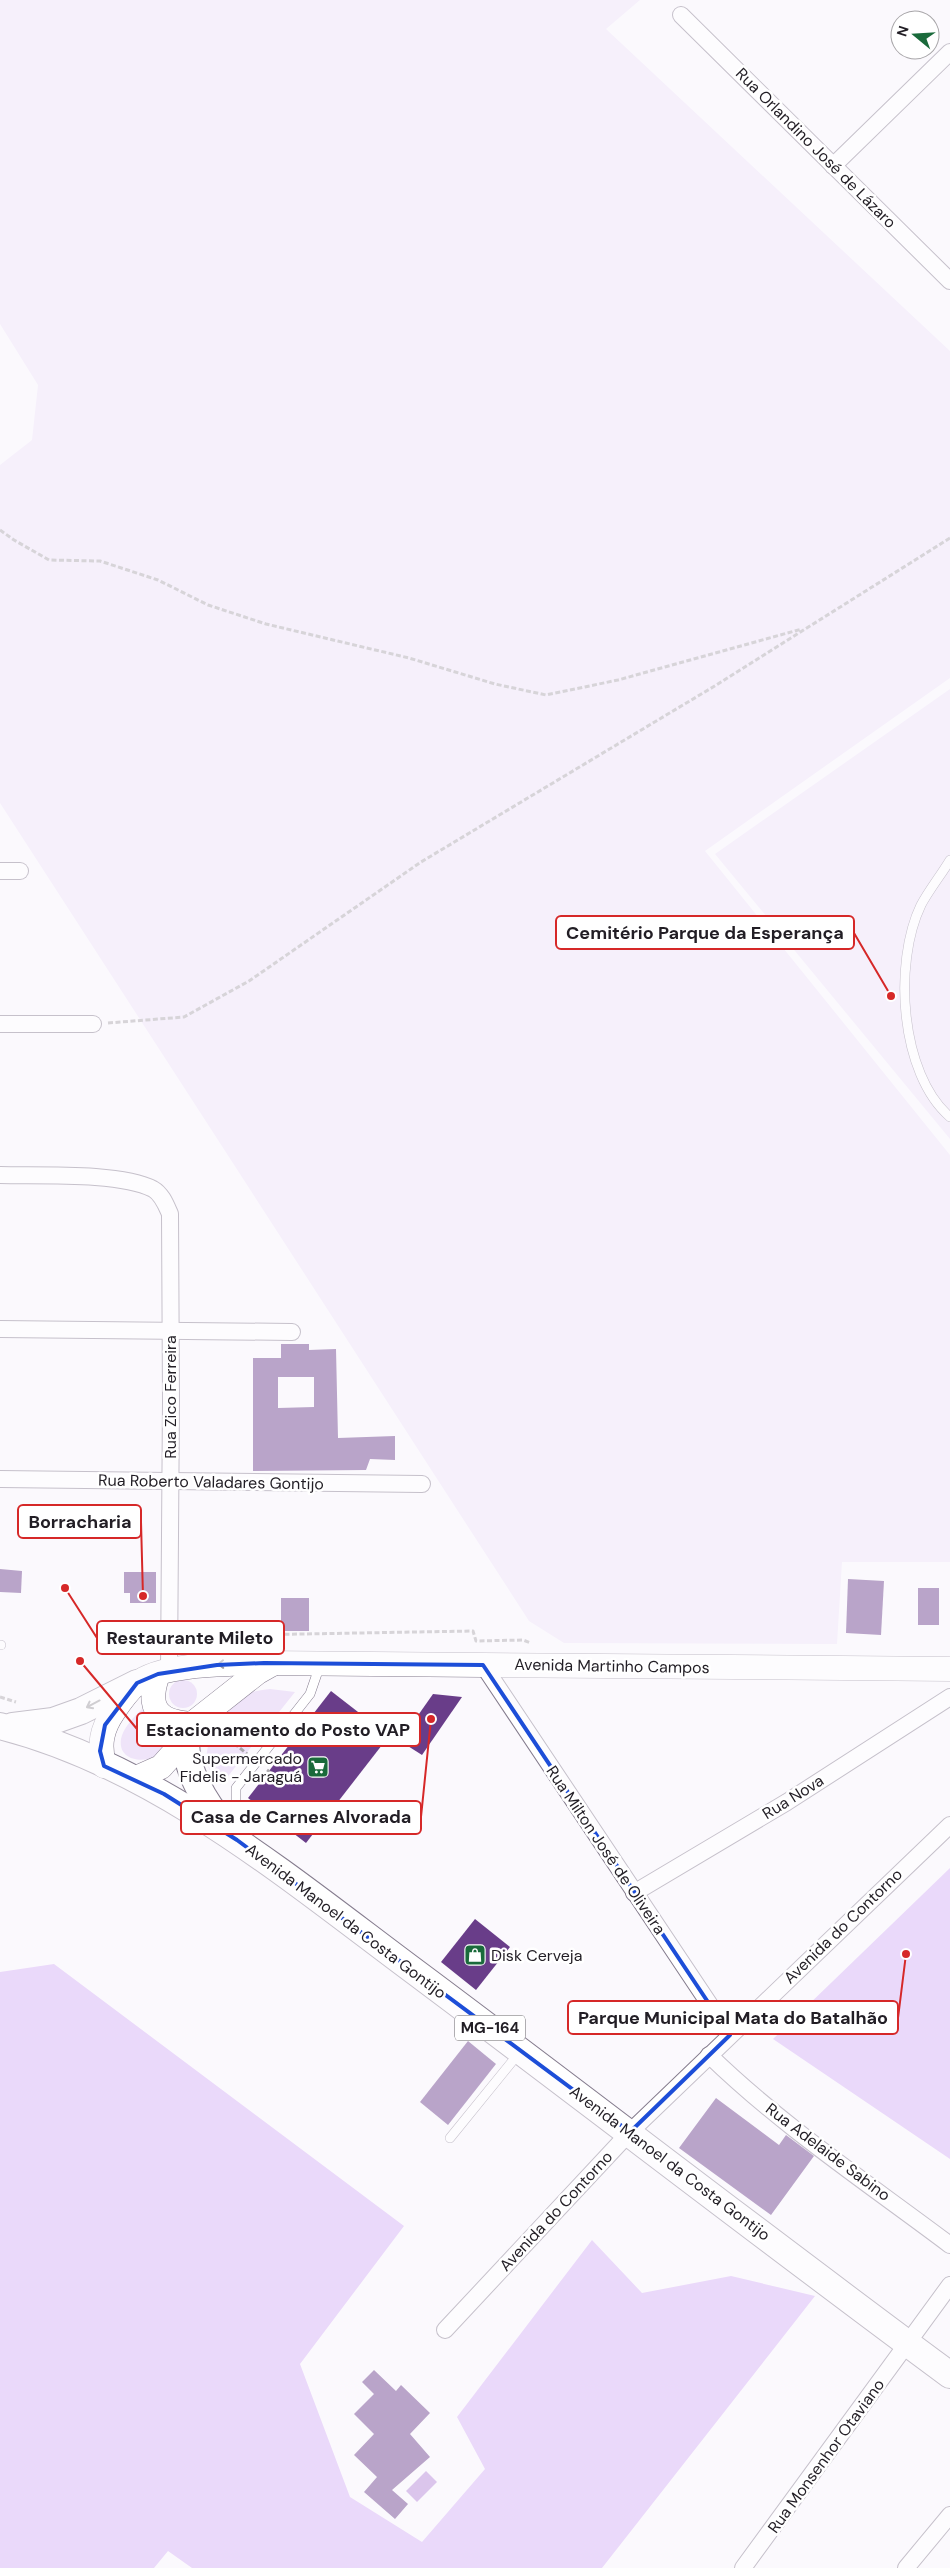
<svg xmlns="http://www.w3.org/2000/svg" width="950" height="2568" font-family="'DM Sans',sans-serif">
<style>
.green{fill:#efe4f9}
.forest{fill:#d6b1f5}
.water{fill:#b386d7}
.building{fill:#693d89;fill-rule:evenodd}
.lines{fill:none;stroke-linecap:round;stroke-linejoin:round}
.service-casing{stroke:#857c8e;stroke-width:10}
.minor-casing{stroke:#857c8e;stroke-width:18}
.secondary-casing{stroke:#857c8e;stroke-width:25}
.primary-casing{stroke:#857c8e;stroke-width:28}
.path{stroke:#aaa7ac;stroke-width:3;stroke-dasharray:5 2.5;stroke-linecap:butt}
.service{stroke:#fff;stroke-width:9}
.minor{stroke:#fff;stroke-width:16}
.secondary{stroke:#fff;stroke-width:24}
.primary{stroke:#fff;stroke-width:26}
.oneway{stroke:#9c9a9d}
.marked{fill:none;stroke:#1d4ed8;stroke-width:4;stroke-linejoin:round}
.labels{text-anchor:middle;dominant-baseline:central;stroke-width:5;stroke-linejoin:round;paint-order:stroke}
.shield{fill:#fff;stroke:#646266;stroke-width:1}
.shield-label{font-size:15px;font-weight:bold;fill:#221e25}
.street-label{font-size:16px;fill:#221e25;stroke:#fff}
.poi-label{font-size:16px;fill:#221e25;stroke:#fff;text-anchor:end}
.leader{fill:none;stroke:#d62828;stroke-width:2}
.callout-dot{fill:#d62828;stroke:#fff;stroke-width:2}
.callout{fill:#fff;stroke:#d62828;stroke-width:2}
.callout-label{font-size:18px;text-anchor:middle;font-weight:bold;fill:#221e25}
</style>
<rect width="100%" height="100%" fill="#fbf9fd"/>
<g class="green">
<path d="M0 0H640L606 29 950 351V678L705 851 950 1155V1562H842L837 1644 564 1643 529 1621 0 803V465L32 440 38 385 0 324Z"/>
<path d="M950 689V1139L715 854Z"/>
<circle cx="183" cy="1694" r="14"/>
<path d="M270 1689 295 1692 221 1785C218 1780 210 1772 208 1766 201 1741 226 1705 247 1694 253 1691 263 1690 270 1689Z"/>
<path d="M142 1709 155 1729 171 1736 155 1757C141 1763 118 1760 121 1739 123 1728 134 1717 142 1709Z"/>
</g>
<g class="forest">
<path d="M950 1868V2159L773 2039Z"/>
<path d="M54 1964 404 2226 300 2364 350 2497 422 2542 485 2469 457 2417 592 2240 642 2293 731 2276 815 2296 602 2568H192L168 2551 154 2568H0V1972Z"/>
</g>
<path class="water" d="M426 2471 437 2482 417 2502 406 2491Z"/>
<g class="building">
<path d="M281 1344H309V1350L336 1349 338 1438 395 1436V1460L370 1459 366 1470 253 1471V1358H281ZM278 1377H314V1407L278 1408Z"/>
<path d="M0 1569 22 1571 21 1593 0 1592Z"/>
<path d="M124 1572H156V1603H130V1593H124Z"/>
<path d="M848 1579 884 1581 881 1635 846 1633Z"/>
<rect x="918" y="1588" width="21" height="37"/>
<rect x="281" y="1598" width="28" height="33"/>
<path d="M331 1691 389 1736 306 1843 248 1798Z"/>
<path d="M433 1694 462 1697 422 1755 400 1741Z"/>
<path d="M475 1919 510 1947 476 1990 441 1962Z"/>
<path d="M468 2041 496 2064 448 2125 420 2102Z"/>
<path d="M716 2098 779 2145 786 2135 814 2156 771 2215 679 2148Z"/>
<path d="M374 2370 396 2391 401 2385 430 2413 410 2434 430 2457 392 2490 408 2504 395 2519 364 2492 377 2477 354 2455 374 2434 354 2414 374 2394 362 2382Z"/>
</g>
<g class="lines">
<g class="service-casing">
<g id="service">
<path d="M950 860C941 875 929 890 921 905 893 963 900 1074 950 1117"/>
<path d="M0 1645H1"/>
<path d="M236 1827V1788L310 1694 320 1665"/>
<path d="M450 2138 519 2053"/>
</g>
</g>
<g class="minor-casing">
<g id="minor">
<path d="M681 15 950 281"/>
<path d="M833 166 950 52"/>
<path d="M0 871H20"/>
<path d="M0 1024H93"/>
<path d="M0 1175C39 1176 120 1172 153 1189 162 1194 166 1205 170 1214L171 1400 169 1670"/>
<path d="M0 1329 292 1332"/>
<path d="M0 1479 422 1484"/>
<path d="M483 1665 730 2035"/>
<path d="M634 1893 787 1802 950 1697"/>
<path d="M709 2055C782 2126 869 2184 950 2245"/>
<path d="M445 2330 630 2132 950 1825"/>
<path d="M743 2568 950 2285"/>
<path d="M906 2568 950 2515"/>
</g>
</g>
<g class="secondary-casing">
<g id="secondary">
<path d="M158 1674C146 1708 157 1722 192 1724"/>
<path d="M104 1766C99 1744 101 1730 114 1711 120 1702 127 1692 136 1684 162 1663 230 1664 264 1663L950 1669"/>
<path d="M134 1779 161 1767 186 1739 192 1724 258 1672 274 1663"/>
</g>
</g>
<g class="primary-casing">
<g id="primary">
<path d="M0 1726C159 1766 296 1884 426 1980 601 2111 774 2245 950 2375"/>
<path d="M13 1726 53 1721 81 1711 137 1683"/>
<path d="M186 1739C185 1770 205 1803 225 1826"/>
</g>
</g>
<g class="path">
<path d="M0 530 14 540 49 560 100 561 158 580 208 605 266 624 409 658 495 684 546 695 618 680 802 629"/>
<path d="M108 1023 184 1017 249 981 421 862 713 687 950 538"/>
<path d="M187 1636 473 1631 476 1641 523 1640 531 1643"/>
<path d="M0 1697 16 1702"/>
<path d="M217 1729 247 1754"/>
<path d="M267 1770 277 1778"/>
</g>
<use href="#service" class="service"/>
<use href="#minor" class="minor"/>
<use href="#secondary" class="secondary"/>
<use href="#primary" class="primary"/>
</g>
<defs><path id="oneway-shaft" d="M-6 0H5M1.5-3L5.5 0L1.5 3" fill="none" stroke-width="1.6" stroke-linecap="round" stroke-linejoin="round" transform="scale(1.25)"/></defs>
<g class="oneway">
<use href="#oneway-shaft" transform="translate(225 1664) rotate(178)"/>
<use href="#oneway-shaft" transform="translate(93 1704) rotate(152)"/>
</g>
<path d="M0 0H950V2568H0ZM264 1663 483 1665 730 2035 630 2132 237 1840 164 1794 104 1766 100 1751 105 1725 137 1683 158 1674 217 1665Z" fill="#fbf9fd" fill-opacity=".55" fill-rule="evenodd"/>
<path class="marked" d="M264 1663 483 1665 730 2035 630 2132 237 1840 164 1794 104 1766 100 1751 105 1725 137 1683 158 1674 217 1665Z"/>
<defs>
<g id="supermarket-square" transform="scale(1.125)"><rect x="-9" y="-9" width="18" height="18" rx="4" fill="#1a6a3b" stroke="#fff"/><path d="M-6-5.5h2.5l.6 2H6L4.5 2H-2.5L-4.4-4H-6ZM-1.5 3.2a1.3 1.3 0 1 0 .1 0ZM3 3.2a1.3 1.3 0 1 0 .1 0Z" fill="#fff"/></g>
<g id="shop-square" transform="scale(1.125)"><rect x="-9" y="-9" width="18" height="18" rx="4" fill="#1a6a3b" stroke="#fff"/><path d="M-5-2.5h2.3a2.7 3.5 0 0 1 5.4 0H5L5.5 6h-11ZM-1.5-2.5h3a1.5 2.3 0 0 0-3 0Z" fill="#fff"/></g>
</defs>
<g fill-rule="evenodd">
<use href="#supermarket-square" x="318" y="1767"/>
<use href="#shop-square" x="475" y="1955"/>
</g>
<g class="labels">
<rect class="shield" x="455" y="2015.5" width="70" height="25" rx="4"/>
<g class="shield-label">
<text x="490" y="2028">MG-164</text>
</g>
<g class="street-label">
<text transform="translate(816 148) rotate(45)">Rua Orlandino José de Lázaro</text>
<text transform="translate(170 1397) rotate(-90)">Rua Zico Ferreira</text>
<text transform="translate(211 1482) rotate(1)">Rua Roberto Valadares Gontijo</text>
<text transform="translate(612 1666) rotate(1)">Avenida Martinho Campos</text>
<text transform="translate(793 1797) rotate(-32)">Rua Nova</text>
<text transform="translate(606 1850) rotate(56)">Rua Milton José de Oliveira</text>
<text transform="translate(346 1921) rotate(37)">Avenida Manoel da Costa Gontijo</text>
<text transform="translate(843 1926) rotate(-44)">Avenida do Contorno</text>
<text transform="translate(828 2152) rotate(37)">Rua Adelaide Sabino</text>
<text transform="translate(670 2163) rotate(37)">Avenida Manoel da Costa Gontijo</text>
<text transform="translate(556 2211) rotate(-47)">Avenida do Contorno</text>
<text transform="translate(826 2456) rotate(-54)">Rua Monsenhor Otaviano</text>
</g>
<g class="poi-label">
<text x="302" y="1758">Supermercado<tspan x="302" dy="18">Fidelis - Jaraguá</tspan></text>
<text x="491" y="1955" text-anchor="start">Disk Cerveja</text>
</g>
</g>
<path class="leader" d="M891 996L854 933M143 1596L141 1522M65 1588L97 1638M80 1661L137 1729M431 1719L421 1817M906 1954L898 2018"/>
<g class="callout-dot">
<circle cx="891" cy="996" r="5"/>
<circle cx="143" cy="1596" r="5"/>
<circle cx="65" cy="1588" r="5"/>
<circle cx="80" cy="1661" r="5"/>
<circle cx="431" cy="1719" r="5"/>
<circle cx="906" cy="1954" r="5"/>
</g>
<g class="callout">
<rect x="556" y="916" width="298" height="33" rx="5"/>
<rect x="18" y="1505" width="123" height="33" rx="5"/>
<rect x="97" y="1621" width="187" height="33" rx="5"/>
<rect x="137" y="1713" width="283" height="33" rx="5"/>
<rect x="181" y="1801" width="240" height="33" rx="5"/>
<rect x="568" y="2001" width="330" height="33" rx="5"/>
</g>
<g class="callout-label">
<text x="705" y="939">Cemitério Parque da Esperança</text>
<text x="80" y="1528">Borracharia</text>
<text x="190" y="1644">Restaurante Mileto</text>
<text x="278" y="1736">Estacionamento do Posto VAP</text>
<text x="301" y="1823">Casa de Carnes Alvorada</text>
<text x="733" y="2024">Parque Municipal Mata do Batalhão</text>
</g>
<g transform="translate(915 35) rotate(288)"><circle r="24" fill="#ffffff" stroke="#a7a5a8"/>
<path d="M0-4L9 19L0 12L-9 19Z" fill="#1a6a3b"/>
<text y="-8" font-size="14" font-weight="bold" text-anchor="middle" fill="#221e25">N</text>
</g>
</svg>
